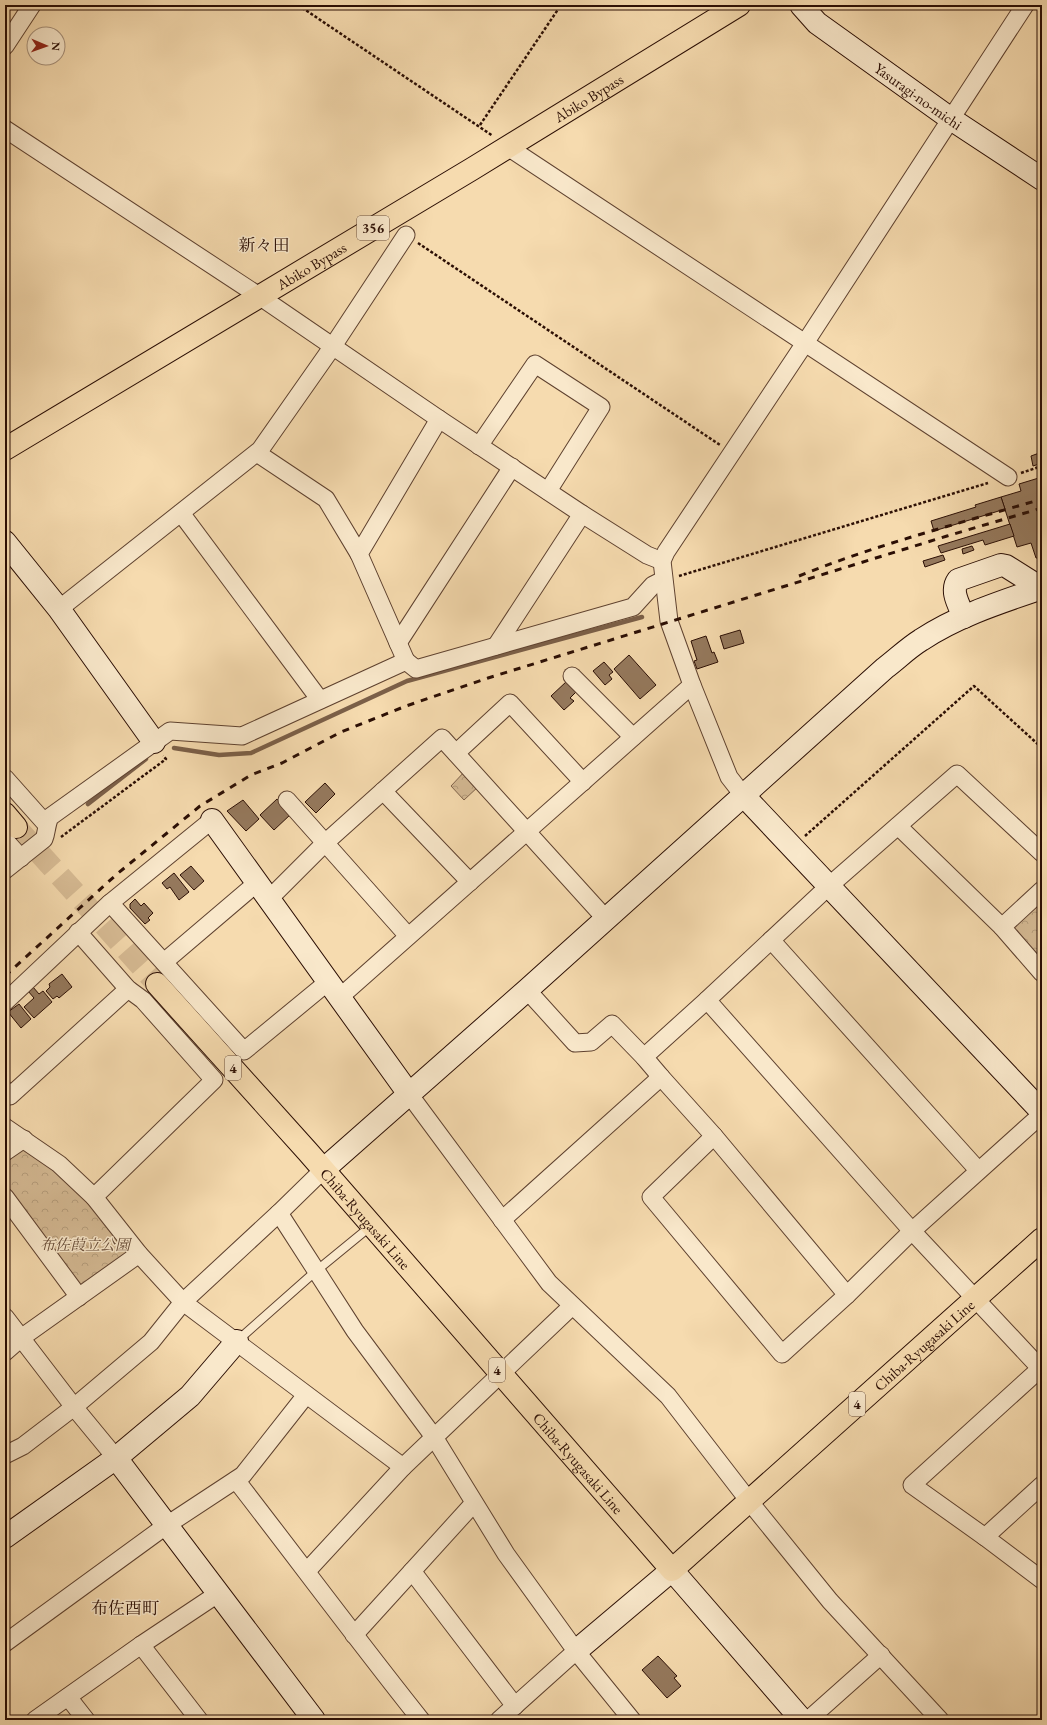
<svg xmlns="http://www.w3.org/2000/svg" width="1047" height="1725" font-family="'EB Garamond','Noto Serif JP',serif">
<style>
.forest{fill:url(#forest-crowns);stroke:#7f634b}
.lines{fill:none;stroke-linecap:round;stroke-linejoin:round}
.stream{stroke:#7b5f48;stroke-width:4.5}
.building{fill:#95795d;stroke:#2b0e04}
.primary-tunnel{stroke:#d8bc95;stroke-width:22;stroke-dasharray:22 11;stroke-linecap:butt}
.lane-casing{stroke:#5e412f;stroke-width:10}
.street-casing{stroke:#5e412f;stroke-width:19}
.secondary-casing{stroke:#2b0e04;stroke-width:24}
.primary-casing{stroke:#2b0e04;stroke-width:24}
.highway-casing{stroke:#2b0e04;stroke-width:24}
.path{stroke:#2b0e04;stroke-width:2.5;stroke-dasharray:3 2;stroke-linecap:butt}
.lane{stroke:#f9e8cb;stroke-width:8}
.street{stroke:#f9e8cb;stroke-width:17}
.secondary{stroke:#f9e8cb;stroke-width:22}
.primary{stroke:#f6dbaf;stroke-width:22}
.highway{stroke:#f6dbaf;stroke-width:22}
.rail{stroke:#2b0e04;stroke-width:3;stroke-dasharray:7 7;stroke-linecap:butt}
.labels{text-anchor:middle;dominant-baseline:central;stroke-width:3;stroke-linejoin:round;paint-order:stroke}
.shield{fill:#f9e8cb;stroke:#694f40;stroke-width:1}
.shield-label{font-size:14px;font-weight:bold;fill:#2b0e04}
.street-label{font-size:15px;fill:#2b0e04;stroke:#f9e8cb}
.park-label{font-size:15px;font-style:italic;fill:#664a36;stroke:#f9e8cb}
.quarter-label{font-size:17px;fill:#2b0e04;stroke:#f9e8cb}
</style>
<defs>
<pattern id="forest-crowns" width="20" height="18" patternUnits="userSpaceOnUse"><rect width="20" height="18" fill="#d3b892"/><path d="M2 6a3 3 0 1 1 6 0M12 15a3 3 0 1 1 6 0" fill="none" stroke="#b59d7c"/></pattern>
</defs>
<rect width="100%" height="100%" fill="#f6dbaf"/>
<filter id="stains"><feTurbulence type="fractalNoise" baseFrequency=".005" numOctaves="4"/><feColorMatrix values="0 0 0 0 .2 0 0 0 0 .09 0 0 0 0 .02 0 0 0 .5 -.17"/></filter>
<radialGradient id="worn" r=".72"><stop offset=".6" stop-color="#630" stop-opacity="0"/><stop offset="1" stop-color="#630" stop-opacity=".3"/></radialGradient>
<g class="forest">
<path d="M466 770 480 785 464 800 451 786Z"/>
<path d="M1042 901V965L1011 929Z"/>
<path d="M24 1139 59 1164 139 1254 79 1297 5 1197V1152Z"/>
</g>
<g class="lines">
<g class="stream">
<path d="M174 748 219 755 251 753 407 681 642 617"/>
<path d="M88 804 146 759"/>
</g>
</g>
<g class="building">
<path d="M1042 452V463L1033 466 1031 456Z"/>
<path d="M1042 477V558H1036L1031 543 1017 547 1001 497 1021 491 1019 484Z"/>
<path d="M1001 497 1005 509 934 531 931 521 976 507 975 505Z"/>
<path d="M1010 524 1014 536 985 545 983 540 941 553 938 546Z"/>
<path d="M972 546 974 550 963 554 962 549Z"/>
<path d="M943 555 945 560 925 567 923 561Z"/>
<path d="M740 630 744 643 724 649 720 636Z"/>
<path d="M706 636 712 653 714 652 718 662 697 669 694 661 697 660 691 641Z"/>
<path d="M629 655 656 685 640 699 614 669Z"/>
<path d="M604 662 613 672 609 675 612 679 605 685 593 671Z"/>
<path d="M567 681 577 691 570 698 574 701 564 710 551 696Z"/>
<path d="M325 783 335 794 316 813 305 802Z"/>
<path d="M277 799 291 814 274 830 260 815Z"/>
<path d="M243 800 259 819 246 831 227 811Z"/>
<path d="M191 866 204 881 194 890 180 875Z"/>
<path d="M174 873 189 892 179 900 170 887 167 889 162 883Z"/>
<path d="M135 899 141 906 144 903 153 913 148 918 150 920 145 924 130 908V904Z"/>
<path d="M62 974 72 987 59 998 57 996 53 999 46 991 50 987 49 984Z"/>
<path d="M33 987 39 994 43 991 52 1002 34 1018 24 1007 34 998 28 991Z"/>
<path d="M19 1004 31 1019 21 1028 8 1012Z"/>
<path d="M658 1656 677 1676 674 1678 681 1686 667 1698 642 1670Z"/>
</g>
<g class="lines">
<path class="primary-tunnel" d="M16 827 157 984"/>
<g class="lane-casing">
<path id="lane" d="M237 1341 316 1271 371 1226"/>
</g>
<g class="street-casing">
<g id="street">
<path d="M5 46 32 5"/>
<path d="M5 129 259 296 439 419 582 514 647 555 662 561"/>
<path d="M508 147 1008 477"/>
<path d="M479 446 535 364 601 407 548 491"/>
<path d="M257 453 326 499 359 554"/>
<path d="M181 513 320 700"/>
<path d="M59 609 260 450 333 346 406 235"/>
<path d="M398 643 512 467"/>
<path d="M496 646 582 514"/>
<path d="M406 661 359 554 439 419"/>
<path d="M572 676 633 737"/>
<path d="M456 753 510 703 583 782"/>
<path d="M5 778 46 824"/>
<path d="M383 791 470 882"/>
<path d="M743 795 729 777 692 685 669 621 662 561 666 552 805 343 1025 5"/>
<path d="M287 800 408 936"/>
<path d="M898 826 1002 927"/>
<path d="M5 840 21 858"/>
<path d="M1042 853 957 774 829 886 707 1000 912 1231 1042 1370"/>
<path d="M5 870 44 839C47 832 46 825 50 817L170 731 242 736 406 661 416 669 633 607 653 585 663 580"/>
<path d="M1042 890 1002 927 1042 973"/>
<path d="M270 898 325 843 442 738 606 919"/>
<path d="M110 903 244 1051 329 981"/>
<path d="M78 932 128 989 143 1000 214 1080 94 1197"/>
<path d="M771 940 978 1170"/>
<path d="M164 962 258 882"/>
<path d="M340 997 692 685"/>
<path d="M5 1002 110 903 212 820"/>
<path d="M644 1057 707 1000"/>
<path d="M661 1077 714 1136 847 1295"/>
<path d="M5 1090 10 1096 128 989"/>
<path d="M409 1094 549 1283 668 1396 749 1501 830 1601 940 1720"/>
<path d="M5 1127 59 1164 94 1197 139 1254 183 1302 403 1467 572 1306"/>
<path d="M714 1136 651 1197 782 1354 847 1295 912 1231 1042 1114"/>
<path d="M5 1152 24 1139"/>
<path d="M5 1197 79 1297"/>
<path d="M279 1213 355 1331 434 1437 506 1554 576 1651 632 1720"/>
<path d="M502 1220 661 1077 644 1057 612 1024 591 1042 575 1043 527 990"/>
<path d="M5 1317 74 1407 116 1458"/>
<path d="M5 1352 21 1338 139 1254"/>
<path d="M1042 1367 912 1485 985 1537 1042 1580"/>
<path d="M5 1455 23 1446 74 1407 151 1342 183 1302 279 1213 323 1170"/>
<path d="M236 1480C298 1560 358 1641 421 1720"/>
<path d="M985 1537 1042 1485"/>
<path d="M307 1571 403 1467"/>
<path d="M412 1571 515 1706"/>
<path d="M354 1635 474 1503"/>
<path d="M5 1643 167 1525 243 1475 306 1395"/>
<path d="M68 1697 86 1720"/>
<path d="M35 1720 141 1645"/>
<path d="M199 1720 141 1645 219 1593"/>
<path d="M499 1720 576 1651"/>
<path d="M808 1720 881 1655"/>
</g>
</g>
<g class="secondary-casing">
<g id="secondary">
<path id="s1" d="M801 5 817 23 951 119 1042 179"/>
<path d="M5 542 59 609 154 742"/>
<path d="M964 617C959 605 950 591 958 580L1001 565 1006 566 1041 588"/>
<path d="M743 795 1042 1112"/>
<path d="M212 820 409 1094"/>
<path d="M323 1170 527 990 885 668C897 659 908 648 921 640 957 616 1001 602 1042 588"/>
<path d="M116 1458 314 1720"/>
<path d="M5 1537 116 1458 190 1396 237 1341"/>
<path d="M576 1651 672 1570 802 1720"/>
</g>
</g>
<g class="primary-casing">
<g id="primary">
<path d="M5 814 16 827"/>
<path id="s2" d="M157 984 308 1152 672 1570 1042 1239"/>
</g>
</g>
<g class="highway-casing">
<g id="highway">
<path id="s3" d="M5 449 472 169 739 5"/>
</g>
</g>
<g class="path">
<path d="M298 5 493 136"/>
<path d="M480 125 561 5"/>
<path d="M418 243 720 445"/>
<path d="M1021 473 1042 466"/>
<path d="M679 576 988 483"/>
<path d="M805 836 974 686 1042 748"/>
<path d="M61 837 166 759 163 756"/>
</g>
<use href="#lane" class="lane"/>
<use href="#street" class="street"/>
<use href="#secondary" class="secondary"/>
<use href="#primary" class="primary"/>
<use href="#highway" class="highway"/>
<g class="rail">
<path d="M799 576C878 544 961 523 1042 499"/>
<path d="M5 976 117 874 200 806 251 775 282 763 341 732 406 706 488 678 947 536 1042 508"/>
</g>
</g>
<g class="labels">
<g class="shield">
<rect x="357" y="216" width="32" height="24" rx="3"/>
<rect x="225" y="1056" width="16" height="24" rx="3"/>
<rect x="489" y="1358" width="16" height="24" rx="3"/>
<rect x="849" y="1392" width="16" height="24" rx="3"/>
</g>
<g class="shield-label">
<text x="373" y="228">356</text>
<text x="233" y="1068">4</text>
<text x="497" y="1370">4</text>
<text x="857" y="1404">4</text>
</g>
<g class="street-label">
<text stroke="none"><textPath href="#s1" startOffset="149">Yasuragi-no-michi</textPath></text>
<text stroke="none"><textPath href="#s3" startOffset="681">Abiko Bypass</textPath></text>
<text stroke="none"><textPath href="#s3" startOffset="357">Abiko Bypass</textPath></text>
<text stroke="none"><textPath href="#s2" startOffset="314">Chiba-Ryugasaki Line</textPath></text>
<text stroke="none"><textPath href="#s2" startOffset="1118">Chiba-Ryugasaki Line</textPath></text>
<text stroke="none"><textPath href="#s2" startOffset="638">Chiba-Ryugasaki Line</textPath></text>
</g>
<g class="park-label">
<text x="85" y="1244">布佐葭立公園</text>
</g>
<g class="quarter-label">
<text x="264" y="245">新々田</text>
<text x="125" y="1608">布佐酉町</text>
</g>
</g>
<rect width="1047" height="1725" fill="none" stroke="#f6dbaf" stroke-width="20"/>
<rect x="6" y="6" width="1035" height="1713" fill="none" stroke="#2b0e04" stroke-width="2"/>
<rect x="10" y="10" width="1027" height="1705" fill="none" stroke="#2b0e04"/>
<g transform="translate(46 46) rotate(92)"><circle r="19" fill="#f9e8cb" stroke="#a7917b"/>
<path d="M0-3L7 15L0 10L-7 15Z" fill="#8f2418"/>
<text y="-6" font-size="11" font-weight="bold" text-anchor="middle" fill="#2b0e04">N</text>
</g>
<rect width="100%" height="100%" filter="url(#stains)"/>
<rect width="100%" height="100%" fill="url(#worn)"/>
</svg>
